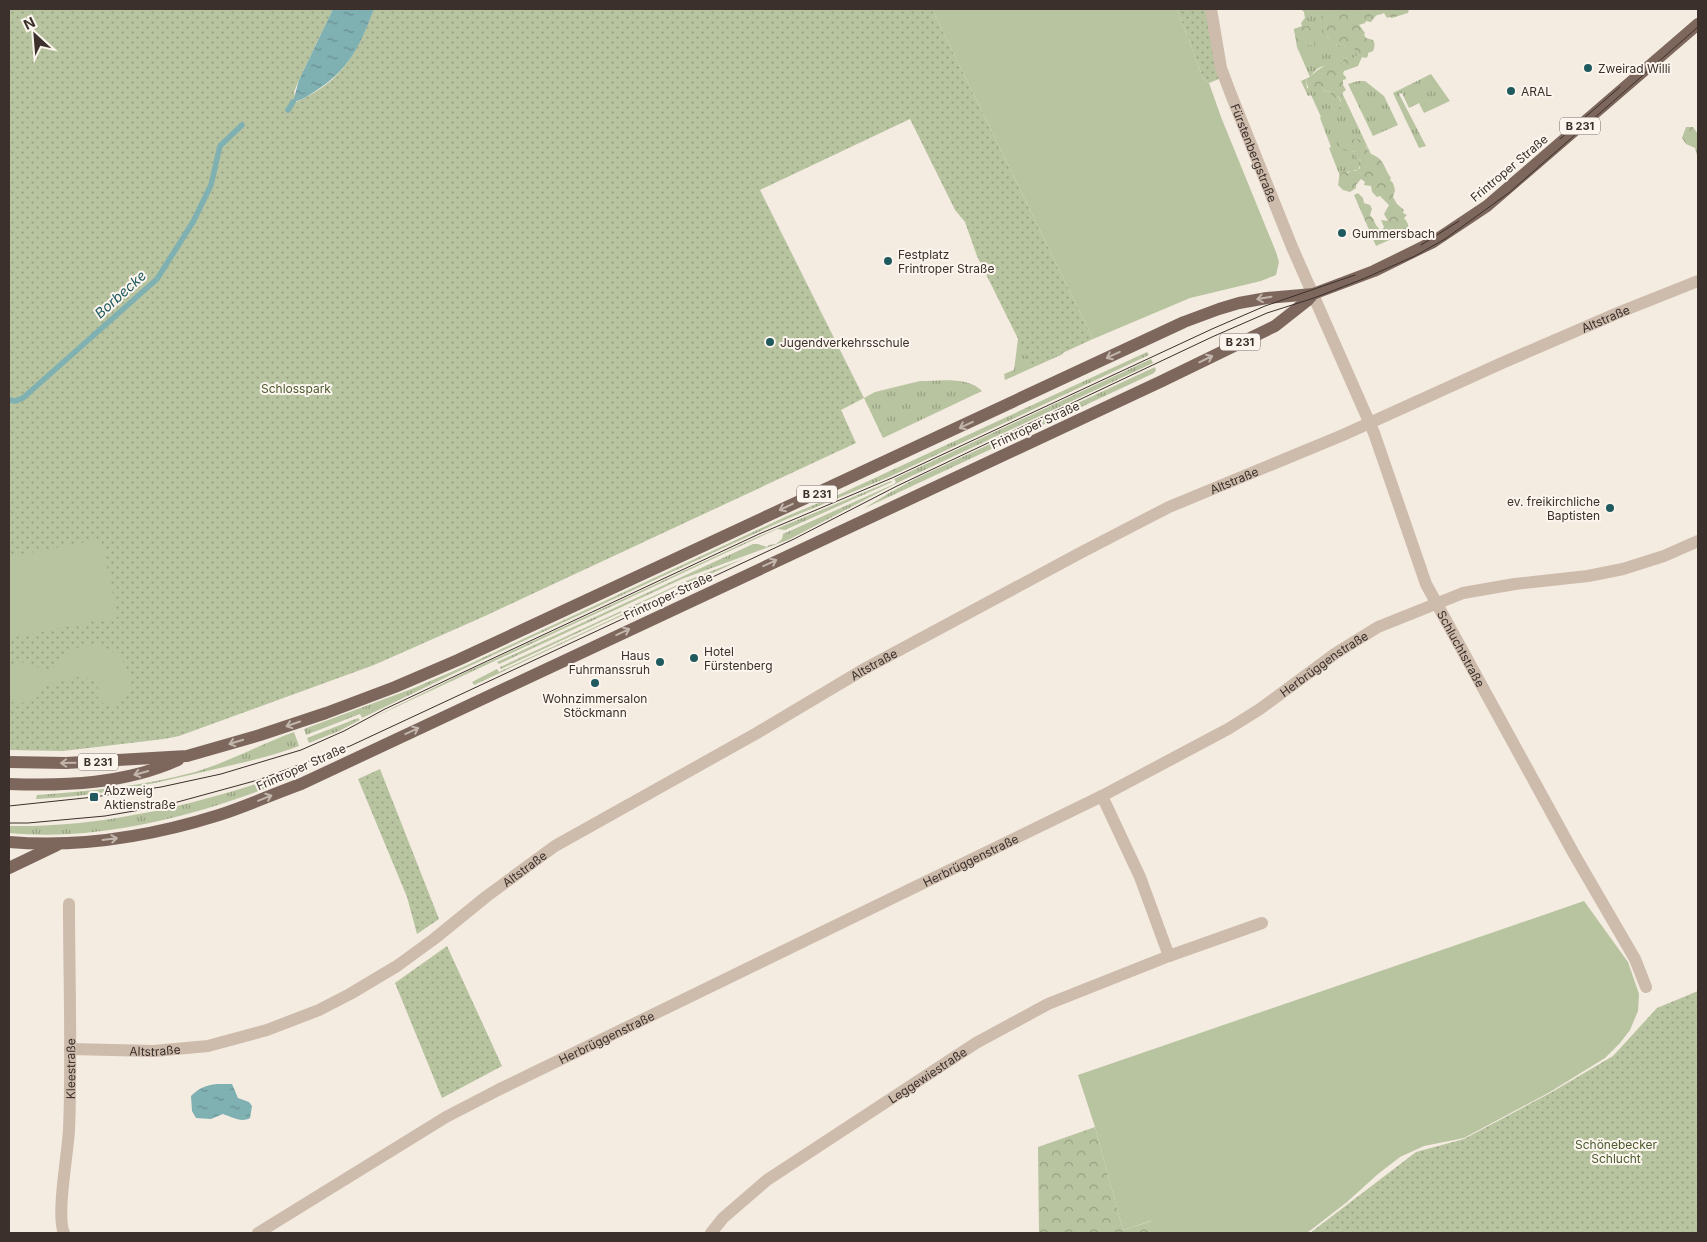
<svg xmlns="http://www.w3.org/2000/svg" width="1707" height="1242" font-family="Inter,sans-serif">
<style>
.grass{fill:url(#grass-tufts)}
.forest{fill:url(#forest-crowns)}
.park{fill:url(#park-dots)}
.garden{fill:#b8c4a0}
.water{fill:url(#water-ripples)}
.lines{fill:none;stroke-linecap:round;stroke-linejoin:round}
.stream{stroke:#7fb0b2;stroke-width:5.5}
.minor{stroke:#cdbbac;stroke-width:12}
.primary{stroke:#7d675c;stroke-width:12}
.tram{stroke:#3b302b;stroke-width:1}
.oneway{stroke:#c2b5ac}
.poi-dot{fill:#1f5a5e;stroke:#fbf5ee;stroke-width:2}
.labels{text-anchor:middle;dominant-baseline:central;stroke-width:4;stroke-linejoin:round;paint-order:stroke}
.shield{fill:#fbf5ee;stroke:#756b66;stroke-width:1}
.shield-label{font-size:11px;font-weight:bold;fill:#3b302b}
.poi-label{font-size:12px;fill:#3b302b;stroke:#fbf5ee;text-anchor:start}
.street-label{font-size:12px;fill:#3b302b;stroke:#fbf5ee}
.park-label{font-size:12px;fill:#4a5a2e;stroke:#fbf5ee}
.water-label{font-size:14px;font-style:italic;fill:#1f5a5e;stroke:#fbf5ee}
</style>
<defs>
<pattern id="grass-tufts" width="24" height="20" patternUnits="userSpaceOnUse" patternTransform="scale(1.25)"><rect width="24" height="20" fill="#b8c4a0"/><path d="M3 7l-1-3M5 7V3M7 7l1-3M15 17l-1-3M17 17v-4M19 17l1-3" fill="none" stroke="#97a083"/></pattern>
<pattern id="forest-crowns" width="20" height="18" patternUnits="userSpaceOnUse" patternTransform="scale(1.25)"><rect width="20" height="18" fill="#b8c4a0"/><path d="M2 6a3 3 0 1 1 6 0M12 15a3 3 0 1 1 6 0" fill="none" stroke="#97a083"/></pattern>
<pattern id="park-dots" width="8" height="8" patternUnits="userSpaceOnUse" patternTransform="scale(1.25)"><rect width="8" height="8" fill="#b8c4a0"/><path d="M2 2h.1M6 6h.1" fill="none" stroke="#97a083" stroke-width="1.8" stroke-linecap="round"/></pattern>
<pattern id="water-ripples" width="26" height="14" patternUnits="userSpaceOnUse" patternTransform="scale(1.25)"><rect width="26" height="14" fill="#7fb0b2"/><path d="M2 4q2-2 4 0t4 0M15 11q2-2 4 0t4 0" fill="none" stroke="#699091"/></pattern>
</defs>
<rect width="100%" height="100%" fill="#f4ebe1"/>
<g class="grass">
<path d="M1301 9 1310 10 1326 9C1323 24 1323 37 1336 46L1340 44 1342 46 1354 47 1359 54 1354 58 1344 59 1338 65C1330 66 1321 64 1315 71 1311 75 1311 77 1306 80L1307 88 1315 90 1322 87 1325 92 1330 91 1334 97 1333 107 1335 110H1341V101L1338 95H1343L1371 154 1368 153 1367 147 1358 138 1356 140H1352L1340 144 1348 151 1355 152 1357 158 1361 161 1358 170 1341 173 1340 176 1329 148 1331 147 1320 118 1321 117 1311 95 1308 96 1301 81 1310 77 1297 47 1294 29 1302 26 1301 23 1305 18 1304 12Z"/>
<path d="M1431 74 1450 101 1424 113 1419 103 1409 108 1402 93 1399 94 1426 146 1419 148 1393 93Z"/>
<path d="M1358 81H1365L1384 96 1398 125 1373 136 1348 84Z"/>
<path d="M1054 330 1063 354 1005 380 1004 374 1014 370 1018 339Z"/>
<path d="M1147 352 1149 355 889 477 787 519 732 544 459 671 362 718 360 714 306 735 304 729 414 688 465 666 787 516 838 495Z"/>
<path d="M1151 359 1153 363 901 481 788 540 682 579 499 664 497 662 753 544H758L767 547 769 545 776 544 782 539 783 534 894 484 896 482 894 479Z"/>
<path d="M1155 367 1156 370 1154 373 863 509 889 493 917 478Z"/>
<path d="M920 381C939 381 968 376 982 391L883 438 864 398 875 392Z"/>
<path d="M891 481 892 482 785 530 777 529 364 722 468 671 759 536Z"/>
<path d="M745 558 474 685 472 682 497 669 499 672 687 584 686 581Z"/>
<path d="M684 582V583L501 669 500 667Z"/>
<path d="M358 718 360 720 339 731 309 743 307 738Z"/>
<path d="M294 732 299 746C268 758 235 764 203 772 148 785 92 797 36 799L37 795C90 791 144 786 195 772 229 762 261 744 294 732Z"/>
<path d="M286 774 289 779C205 814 100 842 9 833V826C101 828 199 804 286 774Z"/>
</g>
<g class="forest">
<path d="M1326 9H1409L1408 13C1402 15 1397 16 1392 18L1390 17 1387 18 1384 13C1374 17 1379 12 1371 22L1366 21 1365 23 1359 25 1365 33 1364 35 1366 38 1373 40C1375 43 1375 47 1373 51L1368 53V56L1366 58 1362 57 1358 66 1344 71 1343 74 1346 77V79L1343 80V85L1346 90 1343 92V95L1338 96 1342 104 1340 106 1342 108 1341 110H1335L1329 105 1334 97 1331 94 1330 91 1325 92 1322 87 1319 90H1315L1314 92 1309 91 1306 80C1313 74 1317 70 1326 65H1335L1336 63 1338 65 1344 59 1352 57 1354 58 1359 54 1356 53 1354 47 1350 49 1345 46H1342L1340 44 1336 46 1330 45 1328 37 1323 33 1324 28 1322 26 1324 22 1321 17Z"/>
<path d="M1306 26H1309L1312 31 1311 34C1316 39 1315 40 1314 46L1308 45 1302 50H1298L1294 29Z"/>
<path d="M1686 127H1693L1698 134V159L1695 148 1686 144 1682 138Z"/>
<path d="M1343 137 1356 140 1357 138 1364 142 1369 153C1386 160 1382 165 1391 178L1390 180 1393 183 1395 190 1393 197 1397 204 1404 210 1403 213 1407 215 1404 218C1409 224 1409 226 1407 232L1376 246 1354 195 1358 193 1363 198 1364 203 1370 205 1372 209 1370 215 1374 220C1374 223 1379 230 1382 231L1384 227 1381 220 1388 221 1384 214 1389 205 1380 196 1377 197 1372 192 1371 186 1364 185 1365 182 1361 179 1356 185V188L1350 192 1343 190 1338 185C1340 179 1337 173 1346 171L1347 173 1351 171H1356L1360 168 1358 163 1361 161 1357 158 1354 151 1352 153 1343 150 1338 143Z"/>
<path d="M1095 1127 1123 1230 1152 1221 1155 1233H1039L1038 1147Z"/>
</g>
<g class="park">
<path d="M9 9H333L299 80 294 92 296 102C342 82 357 53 374 9H932L1093 339 1032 367 977 256 965 222 955 210 910 119 760 190 864 398 841 410 856 443 485 616 374 665 179 736 164 739 63 751 9 750Z"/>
<path d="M1177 9H1211L1224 77 1209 83 1203 78Z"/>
<path d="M380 769 439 919 417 934 407 897 358 779Z"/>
<path d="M447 946 502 1066 442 1098 395 983Z"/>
<path d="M1698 991V1233H1310L1416 1152 1464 1139 1552 1092 1613 1056 1657 1008Z"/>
</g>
<g class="garden">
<path d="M932 9H1177L1203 78 1209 83 1221 117 1276 252 1279 262 1276 275 1261 281 1190 298 1093 339Z"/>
<path d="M101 539 118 617 9 638V557Z"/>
<path d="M89 645C139 645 144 716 99 702L97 695 99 690C88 665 63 683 43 686 36 706 27 703 9 702V665L22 662 51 672 53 671 72 649Z"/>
<path d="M1584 901 1628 962 1639 994 1638 1011 1630 1030 1620 1043 1605 1058 1550 1092 1464 1138 1424 1146 1400 1157 1378 1174 1347 1202 1307 1233H1155L1151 1221 1123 1230 1095 1127 1078 1075Z"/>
</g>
<g class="water">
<path d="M333 9H374C360 46 349 70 314 92 308 96 300 101 293 102L299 80Z"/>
<path d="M217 1084H232L238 1098 249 1102 252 1106 250 1118C241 1123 232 1117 223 1114L211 1119 196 1118 192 1111 191 1096C199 1088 206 1085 217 1084Z"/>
</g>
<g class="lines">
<g class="stream">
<path d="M288 110 293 102"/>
<path d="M9 400 16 401 23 398 157 279 193 222 211 185 220 146 242 125"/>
</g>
<g class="minor">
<path id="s1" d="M1211 9 1221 68 1230 92 1292 247 1374 433 1426 584 1574 854 1635 959 1646 987"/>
<path d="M1102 796 1140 877 1169 956"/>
<path id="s2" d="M70 1049 154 1051 208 1046 267 1030 319 1010 350 994 397 966 434 939 487 896 555 846 757 733 866 668 1082 552 1169 507 1343 435 1502 363 1620 312 1698 281"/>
<path id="s3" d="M64 1233C56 1216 68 1152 69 1130 72 1055 69 979 69 904"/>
<path id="s4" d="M258 1233 446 1117 498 1090 1102 796 1228 729 1260 709 1336 653 1378 627 1463 593 1515 584 1588 576 1623 569 1664 556 1698 541"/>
<path id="s5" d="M711 1233 723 1218 767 1180 976 1043 1048 1004 1169 956 1262 923"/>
</g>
<g class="primary">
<path d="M9 762 66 763 187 756 260 735 326 713 395 687 458 660 1184 322 1219 309 1239 303 1267 298 1313 294 1374 271 1433 242 1487 206 1698 24"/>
<path d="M9 784C67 786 124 784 178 760"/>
<path d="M9 842C79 848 152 836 219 815 247 806 273 794 301 784L1162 381 1275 326 1308 300 1313 294"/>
<path d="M9 868 57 845"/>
</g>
<g class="tram">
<path d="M1560 139 1620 87"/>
<path d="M1421 245 1459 221"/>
<path d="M9 806 94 797 161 787 221 774 301 750 344 731 385 709 468 670 759 534 892 478 1212 329 1265 306 1355 275"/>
<path d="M9 823H28L105 816 163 806 258 780 350 746 794 539 897 486 1212 337 1267 313 1314 298 1363 279 1415 256 1445 239 1510 192 1698 27"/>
</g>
</g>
<defs><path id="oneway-shaft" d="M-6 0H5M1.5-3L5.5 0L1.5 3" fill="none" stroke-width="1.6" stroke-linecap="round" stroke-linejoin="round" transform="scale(1.25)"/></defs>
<g class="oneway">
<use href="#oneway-shaft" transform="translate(1264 298) rotate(170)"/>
<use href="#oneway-shaft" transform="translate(1113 355) rotate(155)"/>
<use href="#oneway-shaft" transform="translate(1206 359) rotate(-26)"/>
<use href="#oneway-shaft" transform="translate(966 425) rotate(155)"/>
<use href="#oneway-shaft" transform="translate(786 507) rotate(155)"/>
<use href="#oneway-shaft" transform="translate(770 563) rotate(-25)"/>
<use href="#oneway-shaft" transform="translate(623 632) rotate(-25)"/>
<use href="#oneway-shaft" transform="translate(293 724) rotate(161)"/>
<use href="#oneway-shaft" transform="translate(412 731) rotate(-25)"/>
<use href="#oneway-shaft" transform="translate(236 742) rotate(163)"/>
<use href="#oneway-shaft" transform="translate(68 763) rotate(179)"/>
<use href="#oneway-shaft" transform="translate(141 773) rotate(164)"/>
<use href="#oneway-shaft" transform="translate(265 798) rotate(-22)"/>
<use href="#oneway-shaft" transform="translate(110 839) rotate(-7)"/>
</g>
<g class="poi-dot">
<circle cx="1588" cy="68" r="5"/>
<circle cx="1511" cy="91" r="5"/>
<circle cx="1342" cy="233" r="5"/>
<circle cx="888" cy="261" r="5"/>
<circle cx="770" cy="342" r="5"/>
<circle cx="1610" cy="508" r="5"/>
<circle cx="694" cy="658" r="5"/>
<circle cx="660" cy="662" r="5"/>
<circle cx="595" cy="683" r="5"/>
<rect x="89" y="792" width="10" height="10" rx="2.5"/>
</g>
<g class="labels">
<g class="shield">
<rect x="1560" y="117.5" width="40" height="17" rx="4"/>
<rect x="1220" y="333.5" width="40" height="17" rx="4"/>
<rect x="797" y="485.5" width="40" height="17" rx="4"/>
<rect x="78" y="753.5" width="40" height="17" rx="4"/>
</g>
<g class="shield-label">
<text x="1580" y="126">B 231</text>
<text x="1240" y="342">B 231</text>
<text x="817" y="494">B 231</text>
<text x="98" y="762">B 231</text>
</g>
<g class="poi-label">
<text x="1598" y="68">Zweirad Willi</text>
<text x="1521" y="91">ARAL</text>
<text x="1352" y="233">Gummersbach</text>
<text x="898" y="254">Festplatz<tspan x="898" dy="14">Frintroper Straße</tspan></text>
<text x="780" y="342">Jugendverkehrsschule</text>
<text x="1600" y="501" text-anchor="end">ev. freikirchliche<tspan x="1600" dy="14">Baptisten</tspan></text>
<text x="704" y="651">Hotel<tspan x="704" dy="14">Fürstenberg</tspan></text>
<text x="650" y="655" text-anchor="end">Haus<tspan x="650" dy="14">Fuhrmanssruh</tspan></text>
<text x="595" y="698" text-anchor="middle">Wohnzimmersalon<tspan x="595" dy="14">Stöckmann</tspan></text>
<text x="104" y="790">Abzweig<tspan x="104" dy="14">Aktienstraße</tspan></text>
</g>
<g class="street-label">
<text stroke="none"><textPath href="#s1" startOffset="151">Fürstenbergstraße</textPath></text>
<text transform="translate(1509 168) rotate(-40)">Frintroper Straße</text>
<text stroke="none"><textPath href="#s2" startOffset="1720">Altstraße</textPath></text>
<text transform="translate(1035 425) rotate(-25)">Frintroper Straße</text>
<text stroke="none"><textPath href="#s2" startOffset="1315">Altstraße</textPath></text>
<text transform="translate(668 596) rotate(-25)">Frintroper Straße</text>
<text stroke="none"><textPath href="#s1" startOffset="689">Schluchtstraße</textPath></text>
<text stroke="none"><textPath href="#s4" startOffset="1210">Herbrüggenstraße</textPath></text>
<text stroke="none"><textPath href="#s2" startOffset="910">Altstraße</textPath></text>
<text transform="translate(301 767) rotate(-24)">Frintroper Straße</text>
<text stroke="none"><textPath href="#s4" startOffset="805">Herbrüggenstraße</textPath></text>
<text stroke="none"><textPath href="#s2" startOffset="505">Altstraße</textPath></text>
<text stroke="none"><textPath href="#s4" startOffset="400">Herbrüggenstraße</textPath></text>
<text stroke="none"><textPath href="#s2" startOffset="85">Altstraße</textPath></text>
<text stroke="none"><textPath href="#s3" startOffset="165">Kleestraße</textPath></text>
<text stroke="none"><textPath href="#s5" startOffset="269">Leggewiestraße</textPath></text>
</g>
<g class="park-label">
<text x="296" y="388">Schlosspark</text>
<text x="1616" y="1144">Schönebecker<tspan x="1616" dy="14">Schlucht</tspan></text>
</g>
<g class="water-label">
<text transform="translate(120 294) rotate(-42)">Borbecke</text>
</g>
</g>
<rect width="1707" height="1242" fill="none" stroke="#3b302b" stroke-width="20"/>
<g transform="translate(35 35) rotate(334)" stroke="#fbf5ee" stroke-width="4" paint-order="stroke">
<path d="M0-4L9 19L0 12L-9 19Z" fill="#3b302b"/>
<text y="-8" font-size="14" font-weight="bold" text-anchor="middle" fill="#3b302b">N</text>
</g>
</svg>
